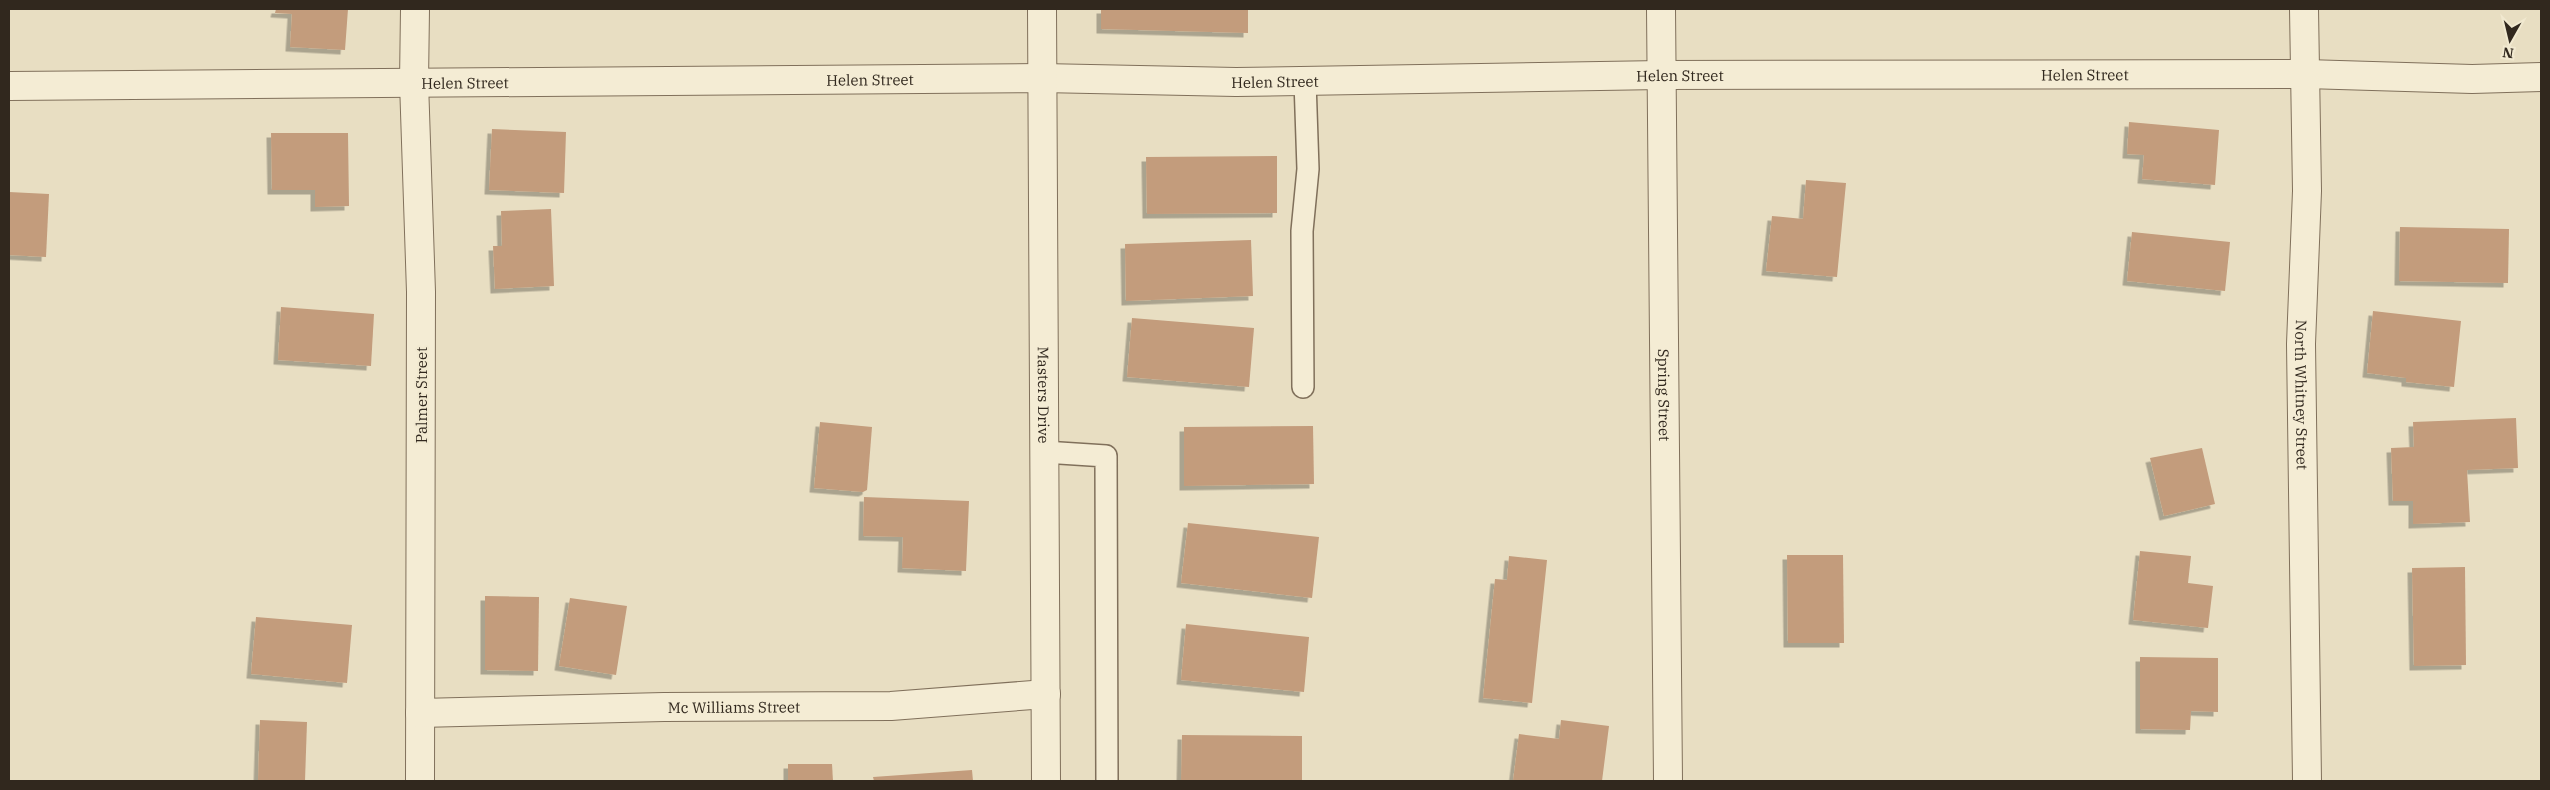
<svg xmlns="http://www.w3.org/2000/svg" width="2550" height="790" font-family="'IBM Plex Serif',serif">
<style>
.building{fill:#c39c7c;filter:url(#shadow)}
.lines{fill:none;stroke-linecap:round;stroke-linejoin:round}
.service-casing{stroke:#80705b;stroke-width:24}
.minor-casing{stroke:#80705b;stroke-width:30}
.tertiary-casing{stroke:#80705b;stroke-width:30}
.service{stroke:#f4ecd4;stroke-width:21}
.minor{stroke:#f4ecd4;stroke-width:28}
.tertiary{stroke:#f4ecd4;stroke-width:28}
.labels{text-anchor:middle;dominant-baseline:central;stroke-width:4;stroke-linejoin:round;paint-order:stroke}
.street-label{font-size:15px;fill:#31281e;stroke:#f1e9d0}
</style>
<defs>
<filter id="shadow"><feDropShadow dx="-4.5" dy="4.5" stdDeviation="0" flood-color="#0004"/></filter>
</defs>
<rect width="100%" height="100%" fill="#e8dec2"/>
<g class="building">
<path d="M276 9H348L345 50 290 47 292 14 275 13Z"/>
<path d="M1101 9H1248V33L1101 29Z"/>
<path d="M2129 122 2219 130 2215 185 2142 179 2144 155 2127 154Z"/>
<path d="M492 129 566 132 564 193 489 190Z"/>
<path d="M271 133H348L349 206 315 207V190H272Z"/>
<path d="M1277 156V213L1147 214 1146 157Z"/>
<path d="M1806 180 1846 183 1837 277 1766 271 1772 216 1803 219Z"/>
<path d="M9 192 49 194 46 257 9 255Z"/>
<path d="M551 209 554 286 495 289 493 246H502L501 211Z"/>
<path d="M2400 227 2509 229 2508 283 2399 281Z"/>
<path d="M2132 232 2230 242 2225 291 2127 281Z"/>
<path d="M1251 240 1253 296 1126 301 1125 244Z"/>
<path d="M281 307 374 314 371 366 278 360Z"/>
<path d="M2373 311 2461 321 2454 387 2406 382V378L2367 373Z"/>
<path d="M1132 318 1254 328 1249 387 1127 377Z"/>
<path d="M2516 418 2518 468 2467 470 2470 522 2413 524V501H2393L2391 448 2414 447 2413 422Z"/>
<path d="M820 422 872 427 867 490 863 492 814 488Z"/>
<path d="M1313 426 1314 484 1184 486V427Z"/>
<path d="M2202 448 2215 504 2164 516 2150 458Z"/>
<path d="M864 497 969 501 966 571 902 568 903 537 863 536Z"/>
<path d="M1188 523 1319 537 1312 598 1181 583Z"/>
<path d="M2140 551 2191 556 2188 583 2213 586 2208 628 2133 620Z"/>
<path d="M1787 555H1843L1844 643H1788Z"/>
<path d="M1509 556 1547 560 1532 703 1483 698 1495 579 1507 580Z"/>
<path d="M2465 567 2466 665 2414 666 2412 568Z"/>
<path d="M485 596 539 597 538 671 485 670Z"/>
<path d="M570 598 627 606 616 675 559 666Z"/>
<path d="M256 617 352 625 347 683 251 674Z"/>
<path d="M1186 624 1309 637 1304 692 1181 680Z"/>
<path d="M2140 657 2218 658V712L2191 711 2190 730 2140 729Z"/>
<path d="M260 720 307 722 305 781H258Z"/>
<path d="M1561 720 1609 726 1602 781H1513L1519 734 1559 739Z"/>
<path d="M1182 735 1302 736V781H1181Z"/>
<path d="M788 764H832L833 781H788Z"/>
<path d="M972 770 973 781H874L873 777Z"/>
</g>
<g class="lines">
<g class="service-casing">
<g id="service">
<path d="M1303 387 1302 231 1308 169 1305 81"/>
<path d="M1044 452 1106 456 1107 781"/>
</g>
</g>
<g class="minor-casing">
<g id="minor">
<path d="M415 9 414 82 421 292 420 781"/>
<path id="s1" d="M1661 9 1668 781"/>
<path id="s2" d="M2304 9 2307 191 2301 344 2307 781"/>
<path id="s3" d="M9 86 1042 78 1236 82 1661 75 2306 74 2472 79 2541 77"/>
<path id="s4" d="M420 713 664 707 891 706 1046 694"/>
</g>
</g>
<g class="tertiary-casing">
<g id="tertiary">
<path id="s5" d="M1042 9 1046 781"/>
</g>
</g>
<use href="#service" class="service"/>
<use href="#minor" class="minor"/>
<use href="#tertiary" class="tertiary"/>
</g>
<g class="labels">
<g class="street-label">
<text stroke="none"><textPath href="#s3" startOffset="2076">Helen Street</textPath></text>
<text stroke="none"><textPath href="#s3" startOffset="1671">Helen Street</textPath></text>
<text stroke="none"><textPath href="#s3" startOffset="861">Helen Street</textPath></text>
<text stroke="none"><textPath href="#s3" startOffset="456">Helen Street</textPath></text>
<text stroke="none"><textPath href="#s3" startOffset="1266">Helen Street</textPath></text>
<text transform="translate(421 395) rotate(-90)">Palmer Street</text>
<text stroke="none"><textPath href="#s5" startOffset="386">Masters Drive</textPath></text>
<text stroke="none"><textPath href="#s1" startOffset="386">Spring Street</textPath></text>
<text stroke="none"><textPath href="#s2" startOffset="386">North Whitney Street</textPath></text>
<text stroke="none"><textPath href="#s4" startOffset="314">Mc Williams Street</textPath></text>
</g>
</g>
<rect width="2550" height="790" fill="none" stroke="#31281e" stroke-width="20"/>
<g transform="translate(2510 40) rotate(188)" stroke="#f1e9d0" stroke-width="4" paint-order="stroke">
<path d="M0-4L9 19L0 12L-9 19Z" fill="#31281e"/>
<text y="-8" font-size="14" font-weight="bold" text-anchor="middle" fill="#31281e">N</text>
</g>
</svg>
